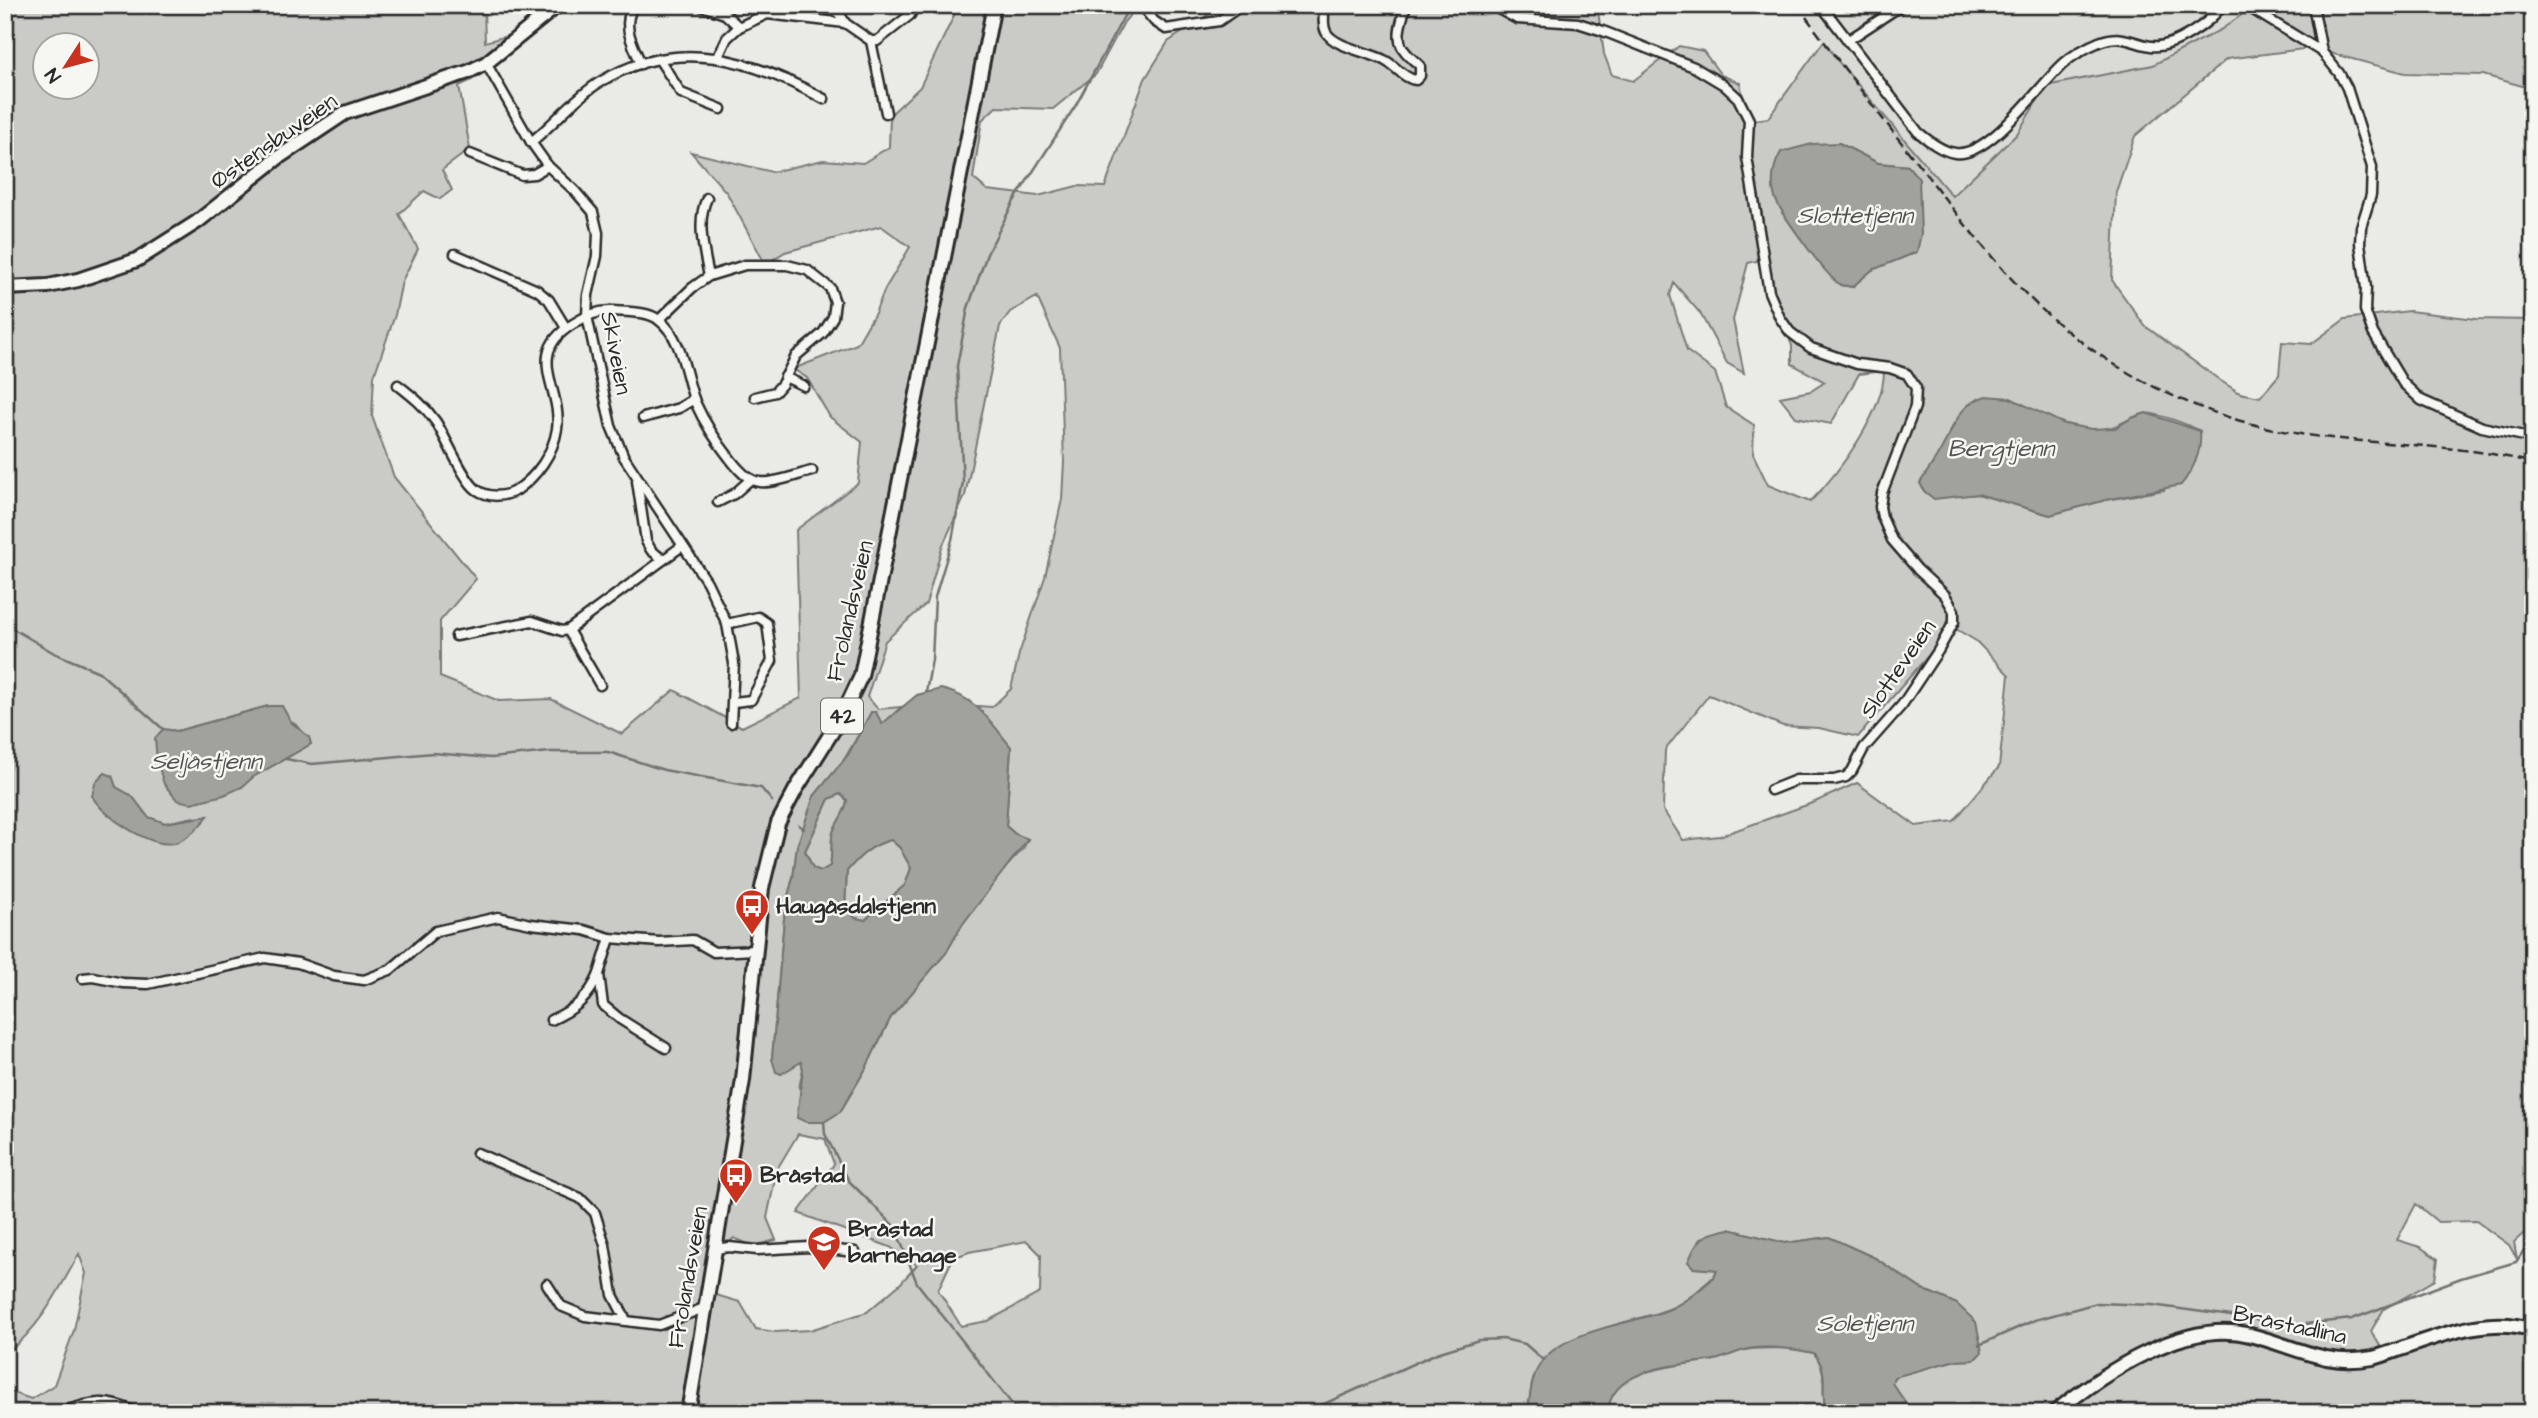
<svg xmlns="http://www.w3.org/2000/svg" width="2538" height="1418" font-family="'Architects Daughter',sans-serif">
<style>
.built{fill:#dadad6}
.green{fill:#cacac7;stroke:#7a7a79;stroke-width:2;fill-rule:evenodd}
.water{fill:#a1a19e;stroke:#727270;stroke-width:2;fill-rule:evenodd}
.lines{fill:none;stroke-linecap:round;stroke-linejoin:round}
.stream{stroke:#727270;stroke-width:2.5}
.minor-casing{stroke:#2b2b2b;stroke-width:13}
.secondary-casing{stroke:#2b2b2b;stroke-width:18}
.primary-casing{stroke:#2b2b2b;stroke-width:18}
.minor{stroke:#f6f6f2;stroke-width:8}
.secondary{stroke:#f6f6f2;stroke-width:12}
.primary{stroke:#f6f6f2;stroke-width:12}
.rail{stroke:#2b2b2b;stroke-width:2.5;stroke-dasharray:10 5;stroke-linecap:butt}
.labels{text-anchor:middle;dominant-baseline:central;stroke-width:5;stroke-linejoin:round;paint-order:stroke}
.shield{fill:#f6f6f2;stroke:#686867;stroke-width:2}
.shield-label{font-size:21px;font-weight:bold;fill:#2b2b2b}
.street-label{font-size:23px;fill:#2b2b2b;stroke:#f6f6f2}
.poi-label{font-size:23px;font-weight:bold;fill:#2b2b2b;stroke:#f6f6f2;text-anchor:start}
.water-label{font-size:24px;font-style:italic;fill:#545453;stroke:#f6f6f2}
</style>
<rect width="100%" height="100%" fill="#eaeae6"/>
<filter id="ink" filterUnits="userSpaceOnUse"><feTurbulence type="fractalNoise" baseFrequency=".0143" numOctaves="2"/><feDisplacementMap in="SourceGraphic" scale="14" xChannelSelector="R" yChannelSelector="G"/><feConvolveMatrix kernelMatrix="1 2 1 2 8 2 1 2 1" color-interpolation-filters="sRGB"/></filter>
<g filter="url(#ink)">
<path class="built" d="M1798 5H2244L2248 11 2222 29 2153 65 2046 86 2017 134 1952 196 1837 60Z"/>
<g class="green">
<path d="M5 5H484L485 42 514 34C498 61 489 74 459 86L470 149 442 170 452 190 440 199 424 191 399 214 418 249 402 281 395 315 374 376 372 416 394 477 476 579 440 621V677L499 701 551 699 622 734 674 690 742 727 801 698 796 530 858 483 862 442 830 417 807 378 793 369 857 344 875 313 885 289 910 247 881 226 785 252 767 263 763 260 727 193 691 152 772 172 823 160 863 163 889 147 890 115 920 87 959 5H1132L1134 10 1124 22 1096 74 1053 109 996 107 982 120 973 178 987 190 1038 196 1077 186 1105 187 1145 79 1168 42 1222 5H1605L1598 11 1604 54 1612 75 1633 81 1679 46 1703 51 1721 75 1740 83 1748 121 1768 118 1824 41 1837 60 1952 196 2017 134 2046 86 2153 65 2222 29 2247 11 2244 5H2533V89L2483 75 2405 73 2311 48 2227 59 2135 136 2116 192 2112 280 2145 326 2221 381 2240 393 2260 397 2279 375 2282 342 2311 344 2345 319 2409 311 2476 319 2533 320V1225L2514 1242 2517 1259 2509 1245 2476 1221 2438 1222 2416 1204 2397 1240 2420 1247 2438 1259 2435 1280 2384 1309 2371 1331 2382 1349 2439 1336 2498 1328 2533 1334V1368L2527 1390 2532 1413H1910L1908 1406 1891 1383 1894 1377 1952 1361 1974 1360 1981 1352 1957 1304 1920 1288 1875 1258 1829 1237 1785 1243 1729 1229 1694 1268 1717 1269C1715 1277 1710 1280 1704 1285 1694 1295 1682 1304 1669 1309 1636 1322 1563 1332 1542 1362 1531 1377 1530 1395 1528 1413H5V1390L31 1399 54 1385 74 1330 86 1273 79 1254C59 1290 39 1330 5 1354ZM46 46H88V88H46ZM1839 143 1878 163 1908 166 1917 252 1872 270 1852 287 1840 285 1782 213ZM1760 260 1792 346V364L1825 382 1811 391 1780 397 1796 417 1831 424 1859 374 1884 371C1884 412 1839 473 1810 502L1768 485 1753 454 1754 425 1726 407 1715 372 1687 351 1670 295 1674 283 1700 313 1727 363 1744 373 1733 320 1748 263ZM1037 297 1060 348 1064 462 1062 499 1045 577 1019 654 1011 689 992 707 977 706 1011 747 1006 826 1015 834 1028 839 1023 849 998 876 962 925 946 953 891 1017 865 1070 840 1112 799 1088 803 1069 801 1061 781 1074 772 1058 785 907 793 878 797 846 804 829 871 713 882 725 901 707 878 709 867 697 885 641 926 604 942 547 965 496 1000 326 1010 312ZM2010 398C2036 411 2062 427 2091 429 2117 431 2121 420 2143 414 2154 411 2189 425 2200 431L2164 490 2106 500 2050 515 1978 494 1934 498 1920 483 1943 448 1954 423ZM1951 626 1976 641 2009 675 1999 767 1954 821 1916 826 1857 783 1815 802 1720 836 1683 840 1663 810 1665 750 1709 695 1783 726 1819 728 1858 737 1927 657ZM268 706 296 725 311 744 253 777 242 787 163 729 177 731ZM104 774 112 776 116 787 132 796 148 817 165 823 194 817 197 829 176 843H163L95 783ZM798 1134 825 1139 834 1164 798 1213 890 1247 917 1265 900 1284 867 1312 810 1330 775 1332 756 1329 740 1302 709 1293 717 1254 734 1238 753 1246 776 1240 767 1218 777 1169ZM1027 1241 1041 1255 1040 1293 988 1321 961 1326 938 1290 953 1258 969 1252Z"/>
<path d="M840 794 847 800C846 815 833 824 832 837 831 847 832 856 830 866L821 871 813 868 805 851 829 799Z"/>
<path d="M891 840 900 848 911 868 905 885 865 920 855 918 845 907 847 871C860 856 871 845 891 840Z"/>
<path d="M1788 1348 1814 1353C1831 1377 1818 1388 1827 1413H1608C1609 1368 1677 1366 1709 1361 1722 1360 1733 1352 1745 1350 1758 1347 1774 1349 1788 1348Z"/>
</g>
<g class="water">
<path d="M1839 143 1878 163 1908 166 1919 179 1921 234 1917 252 1872 270 1852 287C1849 286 1845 286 1841 285 1829 280 1776 208 1774 194 1771 179 1774 164 1781 152L1812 144Z"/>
<path d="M1986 396 2010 398 2064 424 2091 429 2115 428 2132 418 2146 413 2200 431C2202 451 2193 470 2181 485L2106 500 2050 515 1978 494 1934 499 1924 491 1920 483C1928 470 1937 458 1944 444 1957 422 1958 405 1986 396Z"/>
<path d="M941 689C976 697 989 720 1011 747L1006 826 1015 834 1028 839 962 925 946 953 891 1017 865 1070 840 1112 824 1122H806L797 1118 803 1069 801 1062 781 1074 776 1072 772 1059 785 907 793 878 797 846 814 796 848 755 871 712H876L882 724 917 695ZM840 794 847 800C846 815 833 824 832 837 831 847 832 856 830 866L821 871 813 868 805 851 829 799ZM891 840 900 848 911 868 905 885 865 920 855 918 845 907 847 871C860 856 871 845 891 840Z"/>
<path d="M268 706H282L291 722 309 737 311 744 253 777 242 787 224 795 191 803 177 800 164 784 157 761 155 738 163 729 177 731Z"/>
<path d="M105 773 112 776 116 787 132 796 148 817 165 823 208 816C200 826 188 840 174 843 151 848 102 816 92 796L95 783Z"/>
<path d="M1729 1229 1785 1243 1829 1237 1875 1258 1920 1288 1957 1304 1976 1322 1982 1352 1974 1360 1952 1361 1894 1377 1892 1383 1908 1406 1910 1413H1827C1818 1388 1832 1377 1814 1353 1794 1349 1765 1345 1745 1350 1732 1353 1721 1360 1709 1361 1677 1365 1609 1368 1608 1413H1528C1530 1395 1531 1376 1542 1361 1568 1328 1637 1324 1672 1308 1684 1302 1694 1295 1704 1286 1710 1281 1715 1277 1717 1270L1694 1268 1688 1262C1699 1237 1701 1235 1729 1229Z"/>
</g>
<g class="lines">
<g class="stream">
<path d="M5 624 54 653 99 672 163 729"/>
<path d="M926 692 932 660 935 597 952 540 963 482 957 366 968 308 987 254 1014 201 1076 105 1130 5"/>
<path d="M286 759 312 764 433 753 491 758 550 752H608L664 770 761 788 772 801"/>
<path d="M799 825 804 829"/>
<path d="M824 1122 825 1134 849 1181 895 1227 917 1283 1019 1413"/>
<path d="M1979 1345 2035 1320 2097 1303 2152 1305 2296 1325 2352 1319 2461 1278 2516 1262 2533 1237"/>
<path d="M1304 1413 1437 1353 1479 1340 1503 1339 1525 1344 1543 1360"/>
</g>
<g class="minor-casing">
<g id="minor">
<path d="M531 5 542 20"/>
<path d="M699 5 725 14 739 27"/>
<path d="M815 5C831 9 838 8 845 23"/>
<path d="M1141 5 1154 21 1166 29 1219 21 1242 5"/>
<path d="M1325 5C1324 14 1322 24 1326 32 1334 47 1369 52 1384 60 1395 65 1404 79 1416 80L1420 76V66C1415 61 1408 56 1404 50 1394 37 1403 19 1406 5"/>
<path d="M1491 5 1517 19 1578 23 1603 31 1694 67 1724 85 1738 98 1749 120 1747 157 1769 292 1780 318 1790 332 1811 348 1857 364 1890 368 1907 374 1916 388 1915 407 1882 493 1880 507 1882 517 1892 540 1918 570 1945 595 1954 611V622L1938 651 1902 705 1864 748 1852 771 1846 777 1834 780H1796L1771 790"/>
<path d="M1821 5 1918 132C1929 141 1941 151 1955 153 1989 158 2039 86 2063 64 2073 55 2087 47 2099 42 2123 33 2131 43 2151 46 2172 49 2211 23 2222 5"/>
<path d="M2245 5 2322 52"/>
<path d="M2313 5 2322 52 2339 73 2347 88 2372 167 2371 195 2361 227 2360 243 2366 288 2365 310 2373 333 2403 383 2421 400 2482 427 2533 438"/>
<path d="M634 6C620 25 634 46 641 64"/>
<path d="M871 41 886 113"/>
<path d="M1847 41 1902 5"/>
<path d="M718 57 727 38 739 27 767 14 845 23 871 41H877L910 15 915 5"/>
<path d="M659 59 681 93 721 109"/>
<path d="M486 63 531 142 548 166 575 191 593 212 598 233 597 256 588 295 587 316 611 426 624 457 707 582 727 624 734 663 731 723"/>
<path d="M531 142C555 123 574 98 600 82 677 35 752 59 824 99"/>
<path d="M470 154 522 175 534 174 548 166"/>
<path d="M707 198C696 221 704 252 709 276"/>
<path d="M455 254 537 290 549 300 566 328"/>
<path d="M659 320 692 288 709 276 745 265H787L807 270 830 288 835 302 833 317 823 333 796 356 782 384 775 392 755 397"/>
<path d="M785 377 804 386"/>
<path d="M398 385C412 396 425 406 436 422 446 438 464 481 477 490 489 498 505 497 517 490 537 476 553 454 557 429 563 389 523 354 573 324 586 316 598 310 613 311 626 312 648 311 659 320 683 338 685 376 695 402 705 424 716 441 731 460 738 469 748 481 760 482 773 484 799 474 812 471"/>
<path d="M643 418 679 408 694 399"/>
<path d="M637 481 646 541 651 550 663 560"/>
<path d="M718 502 734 494 751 479"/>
<path d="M727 624 758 617 767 623 772 661 751 700 734 702"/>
<path d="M568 630 600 685"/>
<path d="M456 636 532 621 562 631 568 630 682 546"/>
<path d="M610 938 599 974 603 1005 620 1019 666 1048"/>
<path d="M83 978 93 977 123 983 148 984 265 958 298 963 334 976 364 980 390 970 436 931 498 917 531 924 584 930 610 938 659 942 693 940 714 952 756 950"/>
<path d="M551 1020C574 1010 589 998 599 974"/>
<path d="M477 1153 580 1198 595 1213 605 1245 613 1295 626 1320"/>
<path d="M715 1249 729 1247 757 1250 809 1247 855 1252"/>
<path d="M547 1284 561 1306 585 1316 659 1325 704 1308"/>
<path d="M61 1413C92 1400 107 1399 138 1413"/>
</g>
</g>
<g class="secondary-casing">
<g id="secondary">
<path d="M5 288 48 286 78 280 137 260 197 222 279 157 345 113 468 72 486 63 558 5"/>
<path d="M2054 1413C2102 1374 2185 1318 2250 1335 2295 1346 2324 1367 2373 1358 2385 1355 2397 1350 2409 1346 2446 1333 2493 1316 2533 1330"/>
</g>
</g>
<g class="primary-casing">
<path id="primary" d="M688 1413 743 1080 762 888 778 823 796 789 842 716 861 676 994 5"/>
</g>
<use href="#minor" class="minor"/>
<use href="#secondary" class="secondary"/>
<use href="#primary" class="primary"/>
<path class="rail" d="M1797 5C1837 59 1877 112 1919 165 1955 212 1992 261 2035 303 2097 362 2177 406 2260 426 2350 448 2444 439 2533 463"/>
</g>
</g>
<defs>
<g id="bus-pin" transform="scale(1.75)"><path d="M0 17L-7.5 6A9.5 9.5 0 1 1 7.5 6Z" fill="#c8321e" stroke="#f6f6f2"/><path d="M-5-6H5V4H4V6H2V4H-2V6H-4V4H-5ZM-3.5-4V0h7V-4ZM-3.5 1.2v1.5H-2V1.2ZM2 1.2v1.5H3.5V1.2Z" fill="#fff"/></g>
<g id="school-pin" transform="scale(1.75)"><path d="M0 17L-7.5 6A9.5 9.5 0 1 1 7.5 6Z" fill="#c8321e" stroke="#f6f6f2"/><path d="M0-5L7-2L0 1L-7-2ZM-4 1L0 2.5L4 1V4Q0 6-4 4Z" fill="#fff"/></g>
</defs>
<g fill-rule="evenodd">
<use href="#bus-pin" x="752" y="906"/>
<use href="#bus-pin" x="736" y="1175"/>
<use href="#school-pin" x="824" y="1242"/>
</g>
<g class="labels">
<rect class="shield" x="821" y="698.5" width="42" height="35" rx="5"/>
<g class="shield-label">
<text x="842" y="716">42</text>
</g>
<g class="street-label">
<text transform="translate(274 141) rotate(-35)">Østensbuveien</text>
<text transform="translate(616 353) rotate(79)">Skiveien</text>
<text transform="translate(850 611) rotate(-77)">Frolandsveien</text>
<text transform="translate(1898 669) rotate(-55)">Slotteveien</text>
<text transform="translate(688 1277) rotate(-80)">Frolandsveien</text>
<text transform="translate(2290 1325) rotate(12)">Bråstadlina</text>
</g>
<g class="poi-label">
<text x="776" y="906">Haugåsdalstjenn</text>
<text x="760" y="1175">Bråstad</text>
<text x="848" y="1229">Bråstad<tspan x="848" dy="26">barnehage</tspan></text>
</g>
<g class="water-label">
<text x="1855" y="216">Slottetjenn</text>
<text x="2001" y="449">Bergtjenn</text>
<text x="206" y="762">Seljåstjenn</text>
<text x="1865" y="1324">Soletjenn</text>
</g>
</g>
<rect width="2538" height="1418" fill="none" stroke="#f6f6f2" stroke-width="28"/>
<rect x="14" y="14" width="2510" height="1390" fill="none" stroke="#2b2b2b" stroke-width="2.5" filter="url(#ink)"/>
<g transform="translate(66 66) rotate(234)"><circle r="33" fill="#f6f6f2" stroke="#a5a5a2" stroke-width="2"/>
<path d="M0-5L12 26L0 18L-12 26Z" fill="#c8321e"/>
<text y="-10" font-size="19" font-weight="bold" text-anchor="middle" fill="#2b2b2b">N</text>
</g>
</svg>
